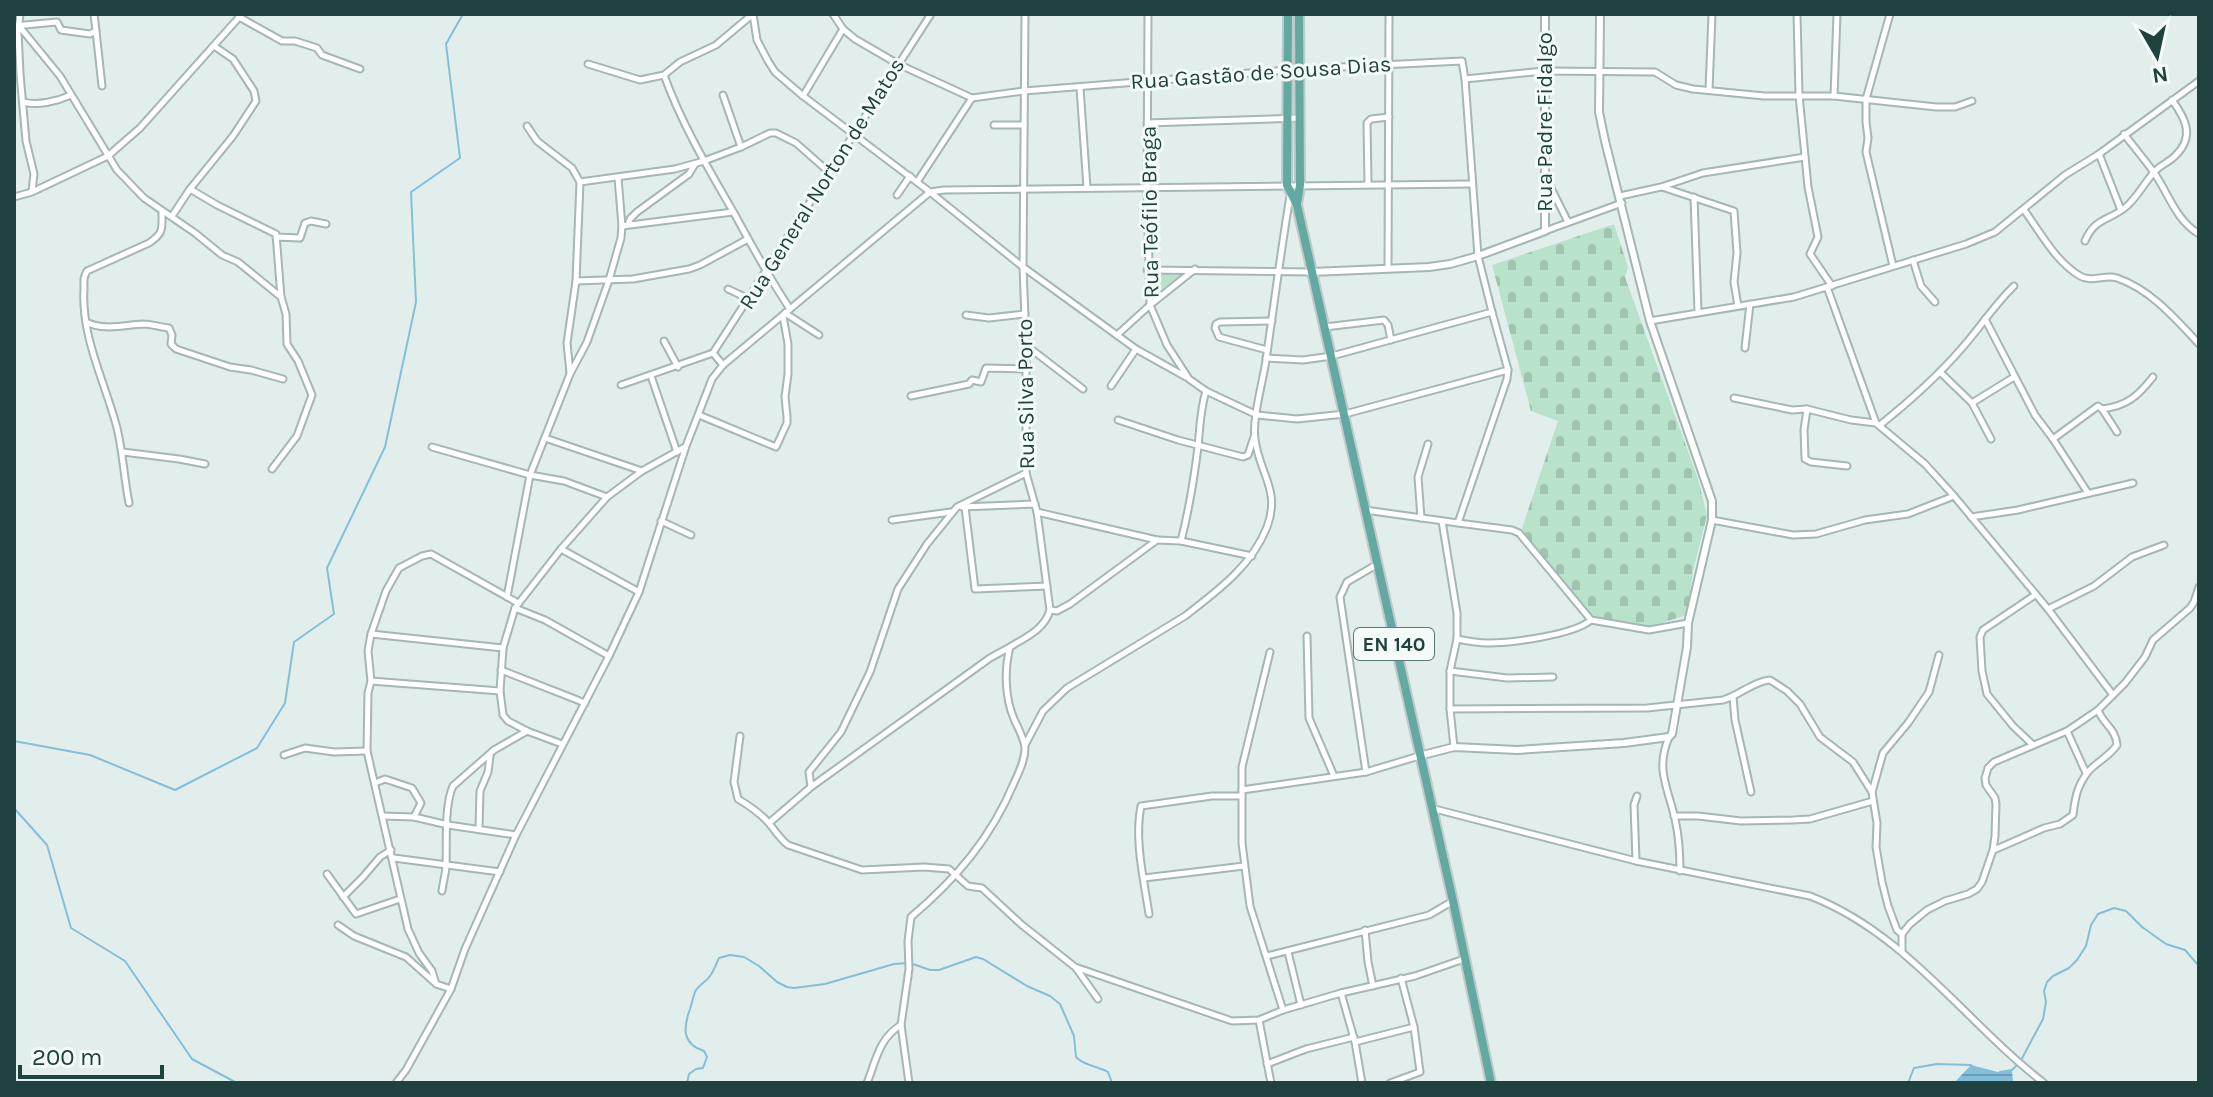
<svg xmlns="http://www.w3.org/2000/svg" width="2213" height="1097" font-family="Karla,sans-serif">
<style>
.cemetery{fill:url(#cemetery-stones)}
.park{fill:#b9e2ca}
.water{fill:url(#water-rules)}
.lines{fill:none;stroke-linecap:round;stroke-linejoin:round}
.stream{stroke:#84bfda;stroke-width:2}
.minor-casing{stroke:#a4b7b4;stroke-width:9}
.tertiary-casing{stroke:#a4b7b4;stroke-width:10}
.primary-casing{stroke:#c1cac9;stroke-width:12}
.minor{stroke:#fff;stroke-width:5}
.tertiary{stroke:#fff;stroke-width:6}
.primary{stroke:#61a9a2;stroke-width:8}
.labels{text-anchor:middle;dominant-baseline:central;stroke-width:6;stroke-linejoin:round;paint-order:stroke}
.shield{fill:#f3faf8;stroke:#5f7976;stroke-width:2}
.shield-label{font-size:20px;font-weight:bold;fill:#20423e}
.street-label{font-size:22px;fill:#20423e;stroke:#f3faf8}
</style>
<defs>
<pattern id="cemetery-stones" width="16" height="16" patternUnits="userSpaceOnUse" patternTransform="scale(2)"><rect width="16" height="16" fill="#b9e2ca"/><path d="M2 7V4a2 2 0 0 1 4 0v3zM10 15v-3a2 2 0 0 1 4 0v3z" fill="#9fc3af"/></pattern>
<pattern id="water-rules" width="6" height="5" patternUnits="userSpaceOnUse" patternTransform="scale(2)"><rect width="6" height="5" fill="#84bfda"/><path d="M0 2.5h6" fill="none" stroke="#6c9db2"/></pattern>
</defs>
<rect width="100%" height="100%" fill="#e2eeeb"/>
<path class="cemetery" d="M1614 224 1628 267 1625 277 1698 479 1707 515 1693 571 1687 615 1648 627 1591 616 1525 536 1522 528 1558 421 1531 411 1492 265Z"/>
<path class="park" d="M1151 274 1181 275 1156 294 1153 293Z"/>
<path class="water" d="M1971 1065 1998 1072 2012 1070 2013 1083H1954Z"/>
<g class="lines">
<g class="stream">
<path d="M14 741 90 755 175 790 257 748 285 703 294 642 334 614 327 568 385 447 416 302 411 192 460 158 446 44 463 14"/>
<path d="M14 808 47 845 71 928 125 961 192 1059 237 1083"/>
<path d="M2000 1072 2012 1070 2020 1062 2043 1019 2046 1002 2044 991 2047 982 2053 976 2069 968 2077 960 2086 946 2091 925 2098 914 2114 908 2126 911 2142 927 2166 944 2185 950 2199 966"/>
<path d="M687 1083 689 1074 696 1069 703 1068 707 1057 704 1051C682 1044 683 1028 690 1009 692 1003 693 996 696 990 700 984 706 982 710 976 714 971 716 964 719 958L730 955 744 957 759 966 777 982 787 987 794 988 825 984 894 964 910 963 930 970H939L976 957 983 959 1027 986 1050 996 1060 1004 1074 1036 1076 1057C1084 1066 1098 1066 1108 1072L1112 1083"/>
<path d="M1908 1083 1914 1068 1937 1064 1971 1065"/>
</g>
<g class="minor-casing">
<g id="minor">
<path d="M20 14 18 32 20 74 26 141 34 174 32 191"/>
<path d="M753 14 757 40 768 61 775 72 803 96 930 192 1023 267 1136 349 1186 377"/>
<path d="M833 14 843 29 855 39 898 64 972 98 1024 91 1300 69 1462 61 1465 79 1478 256 1492 312"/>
<path d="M1148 14 1147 187 1150 305 1167 345 1189 379 1206 391 1257 415 1297 419 1345 414 1508 370 1492 312 1332 356 1303 360 1266 358"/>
<path d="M1797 14 1799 95 1808 187 1818 237 1810 254 1832 286"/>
<path d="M1890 14 1866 99V122L1868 138 1866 152 1893 266"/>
<path d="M239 17 282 41H295L317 48 322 55 360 69"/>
<path d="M14 26 57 22 61 30 90 34 96 31 94 14"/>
<path d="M19 26 60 76 117 170 144 198 195 233 222 255 238 262 281 297"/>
<path d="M96 31 102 86"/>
<path d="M588 64 640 80 664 75 680 62 716 45 753 14"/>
<path d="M664 75C682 125 708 168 734 213 752 246 769 278 790 309"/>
<path d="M1465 79 1544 71 1655 72 1676 85 1693 89 1764 96H1834L1936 107H1955L1972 101"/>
<path d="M1080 88 1087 188"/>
<path d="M1709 90 1712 14"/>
<path d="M723 95 741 147"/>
<path d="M803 96 843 29"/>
<path d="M1834 96 1837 14"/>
<path d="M23 102C38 106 58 101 71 95"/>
<path d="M1147 123 1299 118"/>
<path d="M994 125H1024"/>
<path d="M527 126 537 141 572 168 580 182 576 281 567 343 570 373"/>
<path d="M2124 134C2134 147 2145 160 2155 174 2169 195 2176 220 2199 234"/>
<path d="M2099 154 2121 210"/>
<path d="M1545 176 1568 222"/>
<path d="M580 182 675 169 704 161 741 147 770 133H776L796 143 830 173"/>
<path d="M917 182 972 98"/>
<path d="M1368 184 1367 123 1371 119 1389 117"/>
<path d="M1662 187 1734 211 1737 253 1734 282 1738 306"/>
<path d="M190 189 217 205 276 234 281 297 286 314 287 344 298 361 312 395 297 436 272 469"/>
<path d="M897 195 910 176"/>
<path d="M1620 196 1661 187 1703 173 1805 157"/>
<path d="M14 197 32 192 108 156 140 128 242 14"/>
<path d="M1694 197 1698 312"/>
<path d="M2024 210C2041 233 2055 261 2080 276 2092 283 2105 274 2117 278 2150 289 2176 319 2199 344"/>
<path d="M172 216 190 189 233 136 256 101 254 91 233 59 214 46"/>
<path d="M628 225 630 219 637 212 689 174 695 164"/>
<path d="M622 226 733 212"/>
<path d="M1545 231 1622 203"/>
<path d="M276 237 300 238 305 223 311 221 326 224"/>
<path d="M2085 241C2095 217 2110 221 2127 206 2138 196 2145 182 2155 171 2161 165 2169 162 2175 156 2195 137 2186 119 2172 100"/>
<path d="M1913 260 1921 286 1935 302"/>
<path d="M1388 268 1389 14"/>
<path d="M1147 270 1312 272"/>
<path d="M576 281 633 279 689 269 700 265 748 239"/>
<path d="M1827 287 1876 423"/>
<path d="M728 289 749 299"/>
<path d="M785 313 819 335"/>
<path d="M966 315 989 318 1025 314"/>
<path d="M1985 319 2035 415 2053 439 2088 493"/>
<path d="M1650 321 1794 297 1966 244 1995 232 2065 175 2099 154 2199 81"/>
<path d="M86 322C103 331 125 325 143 324 151 324 160 327 169 328L172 335 171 344 176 349 230 367 251 370 283 379"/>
<path d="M1325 327 1384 320 1388 325 1391 340"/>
<path d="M1117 335 1150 305 1195 269"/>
<path d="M664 341 678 367"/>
<path d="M1027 346 1083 389"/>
<path d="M1745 348 1750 304"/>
<path d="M1267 350 1219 337 1215 328 1216 324 1220 322 1272 321"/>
<path d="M713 353 931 14"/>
<path d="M713 353 723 365"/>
<path d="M1940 372 1972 403 1991 439"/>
<path d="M651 376 677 452"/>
<path d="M621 385 713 353"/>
<path d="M1111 386 1136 349"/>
<path d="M911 396 969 384 972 380 981 382 986 368 1026 369"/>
<path d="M1734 398 1792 410 1807 409 1851 420 1876 423 1925 464 1954 496"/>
<path d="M1972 403 2014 377"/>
<path d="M1807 409 1804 430 1805 459 1811 462 1847 466"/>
<path d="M2102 409C2127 406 2138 396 2153 377"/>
<path d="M699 415 776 447 787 423V417L785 397 788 374V344L783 316"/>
<path d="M1118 420 1178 440 1243 457 1248 455 1254 437"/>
<path d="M1880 425C1910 401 1937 377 1962 348 1980 328 1994 305 2014 286"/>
<path d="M545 438 642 471"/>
<path d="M2053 439 2098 406 2102 409 2117 432"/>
<path d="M432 447 530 475 564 481 607 497"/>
<path d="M123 452 179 459 205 464"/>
<path d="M129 503C124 478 123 453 117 428 105 382 81 337 84 289 84 281 83 278 87 271L149 243C164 233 162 229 162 212"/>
<path d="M962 507 1035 504"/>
<path d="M965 507 975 589 1047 586"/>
<path d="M1365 510 1458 523 1507 379 1508 370"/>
<path d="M1037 512 1157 540 1070 604 1057 611 1050 610"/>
<path d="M1971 517 2018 510 2133 483"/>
<path d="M1421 518 1418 477 1428 444"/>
<path d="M892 520 951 512"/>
<path d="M1712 520 1793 535 1816 534 1865 520 1908 514 1954 496 2048 609 2113 695 2098 710 2067 731 1994 762 1988 768 1985 778 1986 785 1995 798 1996 804 1995 836 1993 850 1982 882 1977 889 1968 894 1945 901 1927 910 1910 924 1902 934V952"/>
<path d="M661 521 691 535"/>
<path d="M1442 521 1457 613V639L1450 671V709L1454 747"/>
<path d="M1458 523 1512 530 1519 533 1591 620 1649 630 1688 623"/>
<path d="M1157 540 1181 541 1252 556"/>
<path d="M1181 541C1189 510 1194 479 1198 447 1200 428 1200 410 1206 391"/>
<path d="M561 549 639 592"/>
<path d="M507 597 530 475 570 374 587 342 609 280 621 238 622 226 618 178"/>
<path d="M515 608 545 620 609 656"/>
<path d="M2048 609 2094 586 2132 557 2164 545"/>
<path d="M371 634 503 648"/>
<path d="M1307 636 1309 718 1334 776"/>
<path d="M1457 639C1467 641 1477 643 1488 643 1511 643 1574 635 1591 620"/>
<path d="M1270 652 1242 767V843L1250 906 1283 1010"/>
<path d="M501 670 585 703"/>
<path d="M1450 671 1507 678 1553 677"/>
<path d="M371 681 500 691"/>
<path d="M2113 695 2125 683 2145 657 2153 640 2190 608 2194 602 2199 587"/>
<path d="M1733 697 1735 720 1751 792"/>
<path d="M1450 709 1647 708 1723 700C1740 695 1754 681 1770 680L1787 691 1800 704 1820 737 1853 762 1872 792"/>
<path d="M2067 731 2086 773"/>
<path d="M740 736 734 782 738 799C748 805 757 811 765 819 774 828 778 837 788 845L862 870 924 867 949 869 968 886 982 888 1022 925 1075 967 1232 1021 1259 1020 1283 1010 1341 993 1415 976 1464 959"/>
<path d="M1669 737C1655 770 1668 787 1675 819 1679 836 1680 853 1680 871"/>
<path d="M562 744 527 731 508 721 503 715 500 691 503 648 515 608 561 549 607 497 642 471 685 447"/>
<path d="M1025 745 1043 711 1067 688 1185 616C1216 592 1252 566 1267 527 1281 490 1259 473 1255 439 1252 418 1263 382 1266 360 1274 305 1281 250 1290 196"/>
<path d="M2033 745 2013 726 1987 694 1982 671 1980 637 1983 630 2035 595"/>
<path d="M284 755 305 748 334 752 367 751"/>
<path d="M1366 772 1340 597 1347 582 1376 565"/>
<path d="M375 783 385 779 412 788 421 803 414 817"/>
<path d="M811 787 809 772 841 732 870 672 898 589 927 544 957 507 1026 473"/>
<path d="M1242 790 1366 772 1419 756"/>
<path d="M1431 808 1636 861 1810 896C1906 933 1965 1022 2044 1083"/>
<path d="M383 816 414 817 448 825 516 835"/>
<path d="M1674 816H1698L1741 821 1793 820 1810 819 1873 801"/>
<path d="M769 823 811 787 990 658 1010 647"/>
<path d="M479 828 480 791 488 772 490 756"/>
<path d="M1994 850 2044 828 2060 824 2073 815C2075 798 2077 786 2088 772 2096 762 2109 757 2117 745 2116 729 2103 724 2098 710"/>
<path d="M394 858 500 872"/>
<path d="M1636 861 1634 805 1637 796"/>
<path d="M327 874 356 914 400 899"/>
<path d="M1144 878 1244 866"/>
<path d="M442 891C443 882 446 873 446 865 447 843 444 806 453 786L494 750 527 731"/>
<path d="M343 897 363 877 380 857 391 850"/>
<path d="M1149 914C1144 880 1134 840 1141 806L1212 796H1242"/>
<path d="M338 925 354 936 406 957 434 982"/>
<path d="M1365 930 1368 962 1373 986"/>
<path d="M1902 934 1897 930 1888 906 1882 882 1876 847 1877 823 1872 792 1883 753 1908 723 1929 692 1939 655"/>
<path d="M1288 952 1301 1005"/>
<path d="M1267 956 1429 915 1453 901"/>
<path d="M1076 968 1098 999"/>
<path d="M451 989 436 984 432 971 419 953 408 929 367 751 368 693 371 681 368 651 371 634 386 591 399 568 422 556 431 554 518 603"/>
<path d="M1341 993 1355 1042 1362 1083"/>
<path d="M1259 1020 1271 1083"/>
<path d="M1355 1042 1414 1027"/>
<path d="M1267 1064 1306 1049 1354 1037"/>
<path d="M396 1083 406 1070 451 989 465 949 516 835 609 656 639 592 686 446 712 379 723 365 930 192 944 190 1472 184"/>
<path d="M867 1083C876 1061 879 1038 901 1025"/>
<path d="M909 1083 901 1025 909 969 908 941 911 917C956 879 991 838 1014 783 1019 772 1025 760 1025 748 1024 738 1018 728 1014 719 1005 698 1004 670 1010 647 1026 637 1045 629 1050 610L1037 512 1026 473V345L1023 267 1025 14"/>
<path d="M1390 1083 1420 1072 1414 1027 1401 978"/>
</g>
</g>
<g class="tertiary-casing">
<g id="tertiary">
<path d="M1312 272 1429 267 1450 264 1478 256 1545 231V14"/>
<path d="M1419 756 1454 747 1517 750 1624 743 1669 737 1672 734 1687 647 1688 623 1712 520V501L1650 321 1605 141 1599 112 1600 14"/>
</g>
</g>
<g class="primary-casing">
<g id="primary">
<path d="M1288 14 1287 185 1297 205 1453 901 1491 1083"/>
<path d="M1297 204 1300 185 1299 14"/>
</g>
</g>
<use href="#minor" class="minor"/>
<use href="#tertiary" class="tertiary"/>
<use href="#primary" class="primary"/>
</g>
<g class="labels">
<rect class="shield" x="1354" y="628" width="80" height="32" rx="6"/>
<g class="shield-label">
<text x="1394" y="644">EN 140</text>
</g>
<g class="street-label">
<text transform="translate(1261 73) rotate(-4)">Rua Gastão de Sousa Dias</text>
<text transform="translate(1545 122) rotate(-90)">Rua Padre Fidalgo</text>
<text transform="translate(822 184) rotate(-58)">Rua General Norton de Matos</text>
<text transform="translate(1150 212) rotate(-91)">Rua Teófilo Braga</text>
<text transform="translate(1026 394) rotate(-91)">Rua Silva Porto</text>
</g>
</g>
<rect width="2213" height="1097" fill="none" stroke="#20423e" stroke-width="32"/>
<g transform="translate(2157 56) rotate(171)" stroke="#f3faf8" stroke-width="6" paint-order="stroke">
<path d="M0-6L14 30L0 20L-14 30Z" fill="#20423e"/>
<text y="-12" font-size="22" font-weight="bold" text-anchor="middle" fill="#20423e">N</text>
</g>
<path d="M20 1065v12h142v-12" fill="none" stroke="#20423e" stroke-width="4"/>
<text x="32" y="1065" font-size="24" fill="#20423e" stroke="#f3faf8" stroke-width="6" paint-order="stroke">200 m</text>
</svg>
